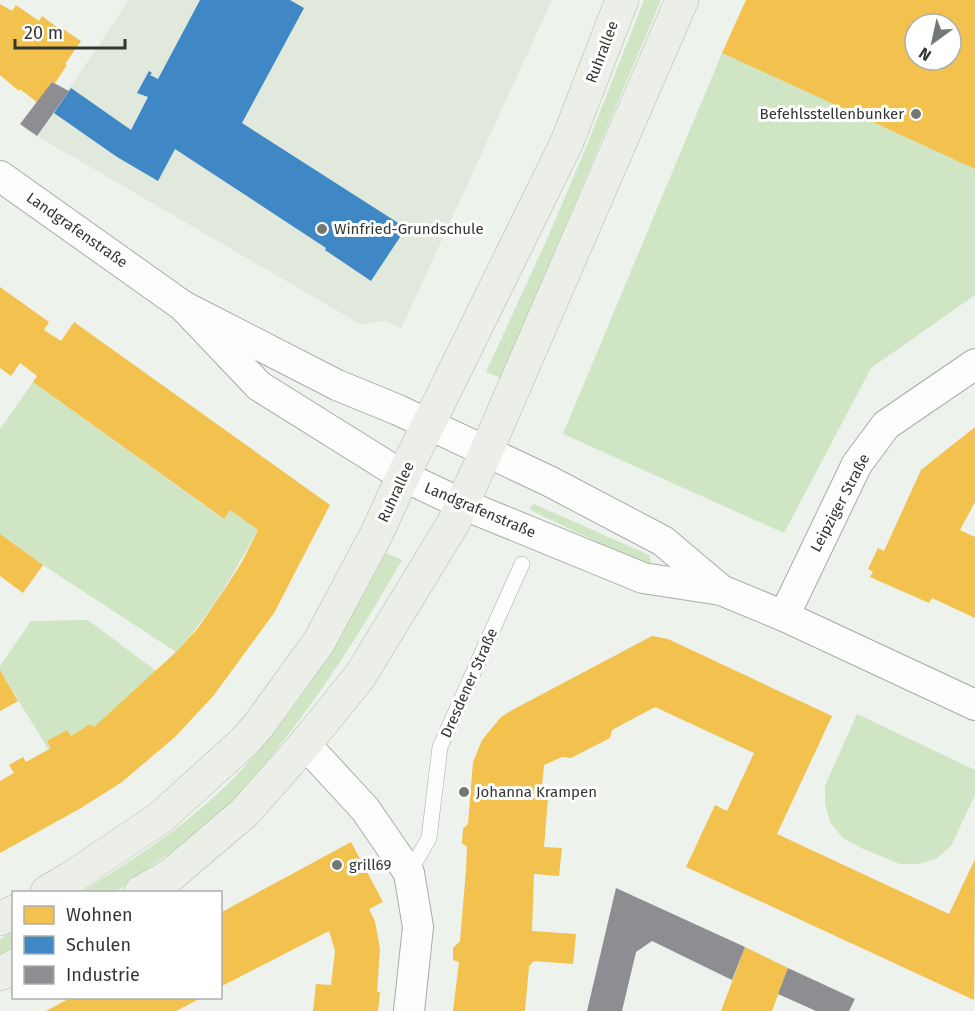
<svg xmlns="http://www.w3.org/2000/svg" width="975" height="1011" font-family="'Fira Sans',sans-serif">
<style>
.built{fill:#e0e9dc}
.green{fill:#cfe5c4}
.homes{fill:#f2c14e;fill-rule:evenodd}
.schools{fill:#3f88c5}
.industry{fill:#8d8d92}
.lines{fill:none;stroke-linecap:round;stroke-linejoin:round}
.lane-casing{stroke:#a8aca7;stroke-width:16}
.street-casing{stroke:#a8aca7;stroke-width:32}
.primary-casing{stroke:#b1baab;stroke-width:34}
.lane{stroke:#fcfdfc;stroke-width:15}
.street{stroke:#fcfdfc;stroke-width:30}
.primary{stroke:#ebefe7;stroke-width:33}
.poi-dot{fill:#747872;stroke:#fff;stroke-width:2}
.labels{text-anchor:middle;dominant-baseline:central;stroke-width:6;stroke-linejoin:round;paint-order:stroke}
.street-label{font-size:15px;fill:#333631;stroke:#fff}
.poi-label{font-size:15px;fill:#333631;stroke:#fff;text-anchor:start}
</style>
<rect width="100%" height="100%" fill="#eef2ec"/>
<path class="built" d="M129 0H552L401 329 386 321 360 324 37 136Z"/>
<g class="green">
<path d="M644 0H661L501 378 486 372 548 237 585 150Z"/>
<path d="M722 53 975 169V295L871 368 784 533 563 434Z"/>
<path d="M33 382 223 519 230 510 258 530C233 574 211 614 176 652L43 565 0 534V429Z"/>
<path d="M534 504 649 555 651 561 648 565 644 564 532 511 530 507Z"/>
<path d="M386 553 402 560C354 644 301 727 235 798 215 821 180 847 154 864 142 873 127 887 113 892 104 895 90 892 81 892 119 868 158 844 193 815 279 745 335 649 386 553Z"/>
<path d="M88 620 156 671 94 727 90 724 71 736 67 730 48 741 51 748 48 749 0 670V666L31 621Z"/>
<path d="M857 714 975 770V795L951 846 937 858 919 864H900L861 848 843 838 830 822 825 804V786Z"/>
<path d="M13 931V949L0 957V939Z"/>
</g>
<g class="homes">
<path d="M746 0H975V169L722 53ZM915 24H951V60H915Z"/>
<path d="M0 4 12 11 16 5 39 21 42 16 62 31 63 29 81 41 65 64 67 65 55 83 52 82 38 103 20 89 19 91 0 75Z"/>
<path d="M0 287 49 322 44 330 61 341 74 322 330 505 274 613 214 695 176 736 122 782 81 808 0 853V781L14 773 9 765 23 757 26 762 51 748 47 741 67 730 71 736 90 724 94 727 176 652 198 628 228 584 242 562 258 530 230 510 224 519 33 382 37 376 20 363 11 376 0 368Z"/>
<path d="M975 427V502L960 530 975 537V618L932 598 929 603 870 577 873 572 868 569 878 548 884 551 921 470Z"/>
<path d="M0 534 43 565 23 593 0 576Z"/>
<path d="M652 636 668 639 832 716 777 834 949 914 975 859 974 1000 686 867 715 805 727 811 754 753 655 707 612 730 610 738 571 758 562 757 544 765 542 786 549 787 544 847 562 848 559 876 534 874 532 931 576 934 573 964 534 961 529 966 525 1011H453L459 962 453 960V948L460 941 466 870 467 847 462 843 463 829 468 824 473 762 482 740 501 717 514 709Z"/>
<path d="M0 670 18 701 0 711Z"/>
<path d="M351 842 383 902 369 909 375 921 380 949 377 992H380L378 1011H313L316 984 331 985 335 951 329 931 220 987V913Z"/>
<path d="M745 947 788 968 772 1011H721Z"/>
<path d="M70 998H201L176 1011H46Z"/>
</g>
<path class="schools" d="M200 0H290L304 8 242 123 406 228 371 281 325 250 326 248 175 149 158 181 117 157 54 113 71 88 131 130 148 97 137 93 149 71 152 73 150 75 158 79Z"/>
<g class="industry">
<path d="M52 82 69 91 37 136 20 124Z"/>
<path d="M616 888 745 947 732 980 652 941 636 952 622 1011H587Z"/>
<path d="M788 968 855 999 849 1011H816L778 994Z"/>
</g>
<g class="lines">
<g class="lane-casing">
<path id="lane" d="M409 873 429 838 440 747 522 564"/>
</g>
<g class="street-casing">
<g id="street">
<path d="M0 176 183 306 337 385 398 410 549 481 663 541 721 590"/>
<path d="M183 306 259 386 403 476 462 504 643 578 721 590 784 616 975 705"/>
<path d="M784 616 857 464 886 425 975 364"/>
<path d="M305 744 365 809 409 873 418 927 409 1011"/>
</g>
</g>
<g class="primary-casing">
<g id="primary">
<path d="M47 892 69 879 160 818 245 741 258 726 319 642 377 533 403 476 567 142 622 0"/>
<path d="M141 892 171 875 245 812 305 744 360 676 454 522 486 452 682 0"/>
<path d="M0 919 14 912"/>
<path d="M0 974 14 966"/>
</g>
</g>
<use href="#lane" class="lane"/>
<use href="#street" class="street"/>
<use href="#primary" class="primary"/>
</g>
<g class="poi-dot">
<circle cx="916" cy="114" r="6"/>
<circle cx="322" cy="229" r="6"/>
<circle cx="464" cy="792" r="6"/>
<circle cx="337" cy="865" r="6"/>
</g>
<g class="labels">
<g class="street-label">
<text transform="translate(602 52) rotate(-69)">Ruhrallee</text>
<text transform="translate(77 230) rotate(35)">Landgrafenstraße</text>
<text transform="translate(396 492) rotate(-65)">Ruhrallee</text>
<text transform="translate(840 503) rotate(-62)">Leipziger Straße</text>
<text transform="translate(480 510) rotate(23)">Landgrafenstraße</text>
<text transform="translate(469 683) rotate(-66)">Dresdener Straße</text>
</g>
<g class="poi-label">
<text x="904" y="114" text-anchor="end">Befehlsstellenbunker</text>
<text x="334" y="229">Winfried-Grundschule</text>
<text x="476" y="792">Johanna Krampen</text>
<text x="349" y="865">grill69</text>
</g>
</g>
<rect x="12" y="891" width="210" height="108" fill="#ffffff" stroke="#adafad" stroke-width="1.5"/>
<rect x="24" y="906" width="30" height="18" fill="#f2c14e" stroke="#adafad" stroke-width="1.5"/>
<text x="66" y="921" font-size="18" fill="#333631">Wohnen</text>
<rect x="24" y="936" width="30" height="18" fill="#3f88c5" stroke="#adafad" stroke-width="1.5"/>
<text x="66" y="951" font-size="18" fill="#333631">Schulen</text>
<rect x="24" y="966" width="30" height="18" fill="#8d8d92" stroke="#adafad" stroke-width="1.5"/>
<text x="66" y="981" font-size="18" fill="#333631">Industrie</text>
<g transform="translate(933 42) rotate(213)"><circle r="28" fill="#ffffff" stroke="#adafad" stroke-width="1.5"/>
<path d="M0-4.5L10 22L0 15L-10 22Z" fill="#747872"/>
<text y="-9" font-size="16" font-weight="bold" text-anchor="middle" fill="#333631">N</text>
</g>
<path d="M15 39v9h110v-9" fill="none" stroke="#333631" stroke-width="3"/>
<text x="24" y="39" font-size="18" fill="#333631" stroke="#ffffff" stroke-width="4.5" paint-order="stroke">20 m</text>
</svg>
